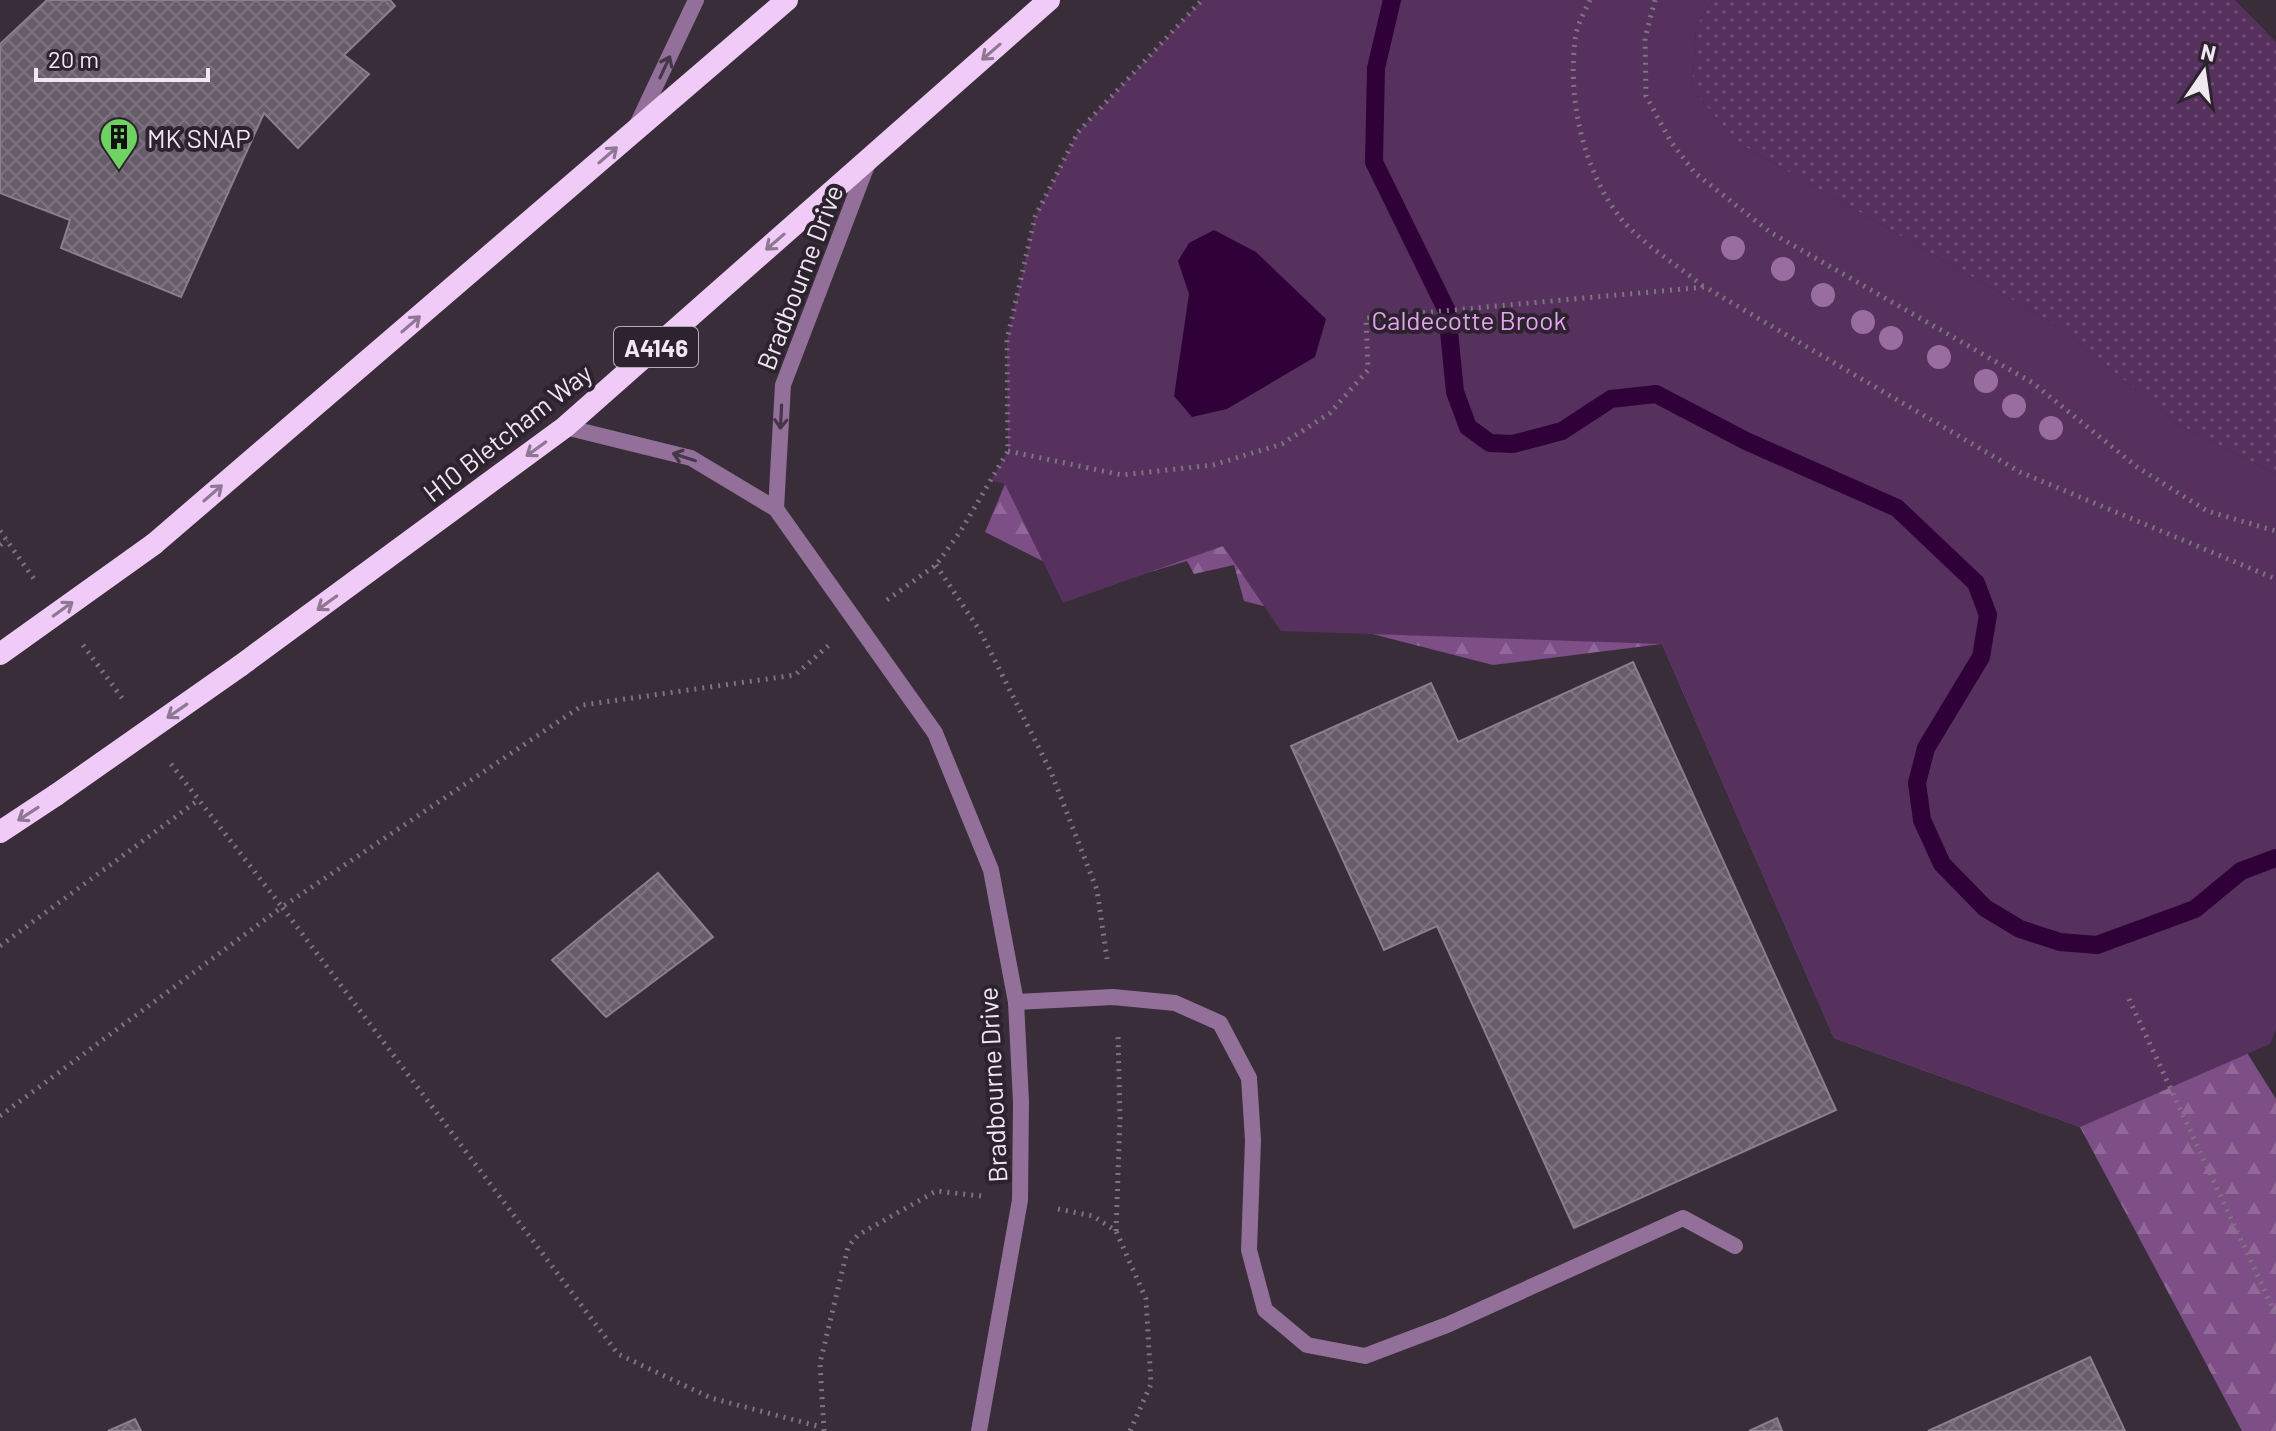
<svg xmlns="http://www.w3.org/2000/svg" width="2276" height="1431" font-family="Barlow,sans-serif">
<style>
.grass{fill:url(#grass-dots)}
.forest{fill:url(#forest-firs)}
.park{fill:#57315d}
.water{fill:#300138}
.lines{fill:none;stroke-linecap:round;stroke-linejoin:round}
.stream{stroke:#300138;stroke-width:18}
.building{fill:url(#building-cross-hatch);stroke:#8b7e8d;stroke-width:2}
.path{stroke:#7d747e;stroke-width:5;stroke-dasharray:2 6;stroke-linecap:butt}
.service{stroke:#937099;stroke-width:16}
.minor{stroke:#937099;stroke-width:16}
.trunk{stroke:#f0cbf7;stroke-width:22}
.trunk-bridge{stroke:#f0cbf7;stroke-width:22}
.tree{fill:#996da0}
.oneway{stroke:#8e7793}
.oneway2{stroke:#46364a}
.labels{text-anchor:middle;dominant-baseline:central;stroke-width:8;stroke-linejoin:round;paint-order:stroke}
.shield{fill:#2d232f;stroke:#b5adb6;stroke-width:2}
.shield-label{font-size:24px;font-weight:bold;fill:#efe8f0}
.poi-label{font-size:26px;fill:#efe8f0;stroke:#2d232f;text-anchor:start}
.street-label{font-size:26px;fill:#efe8f0;stroke:#2d232f}
.park-label{font-size:26px;fill:#e8a2f4;stroke:#2d232f}
</style>
<defs>
<pattern id="grass-dots" width="8" height="8" patternUnits="userSpaceOnUse" patternTransform="scale(2)"><rect width="8" height="8" fill="#57315d"/><path d="M2 2h.1M6 6h.1" fill="none" stroke="#6f4f75" stroke-width="1.8" stroke-linecap="round"/></pattern>
<pattern id="forest-firs" width="22" height="20" patternUnits="userSpaceOnUse" patternTransform="scale(2)"><rect width="22" height="20" fill="#7e4e87"/><path d="M5 1l3.5 6h-7zM16 11l3.5 6h-7z" fill="#916898"/></pattern>
<pattern id="building-cross-hatch" width="8" height="8" patternUnits="userSpaceOnUse" patternTransform="scale(2)"><rect width="8" height="8" fill="#685c6a"/><path d="M0 0l8 8M0 8l8-8" fill="none" stroke="#7e7380"/></pattern>
</defs>
<rect width="100%" height="100%" fill="#382d39"/>
<path class="grass" d="M1712 0H2235L2276 42V474L2178 424 2058 326 1737 142 1692 89 1696 27Z"/>
<path class="forest" d="M1005 484 1511 503 2244 1048 2276 1099V1431H2242L2080 1127 1834 1038 1662 644 1493 665 1244 601 1234 565 1194 574 1187 561 1096 588 985 532Z"/>
<path class="park" d="M1202 0H1712L1696 27 1692 89 1737 142 2058 326 2178 424 2276 474V1030L2270 1044 2080 1127 1834 1038 1662 644 1281 631 1223 546 1063 603 1005 484 991 480 1008 451 1007 340 1035 217 1078 132Z"/>
<path class="water" d="M1214 230 1256 252 1326 319 1315 357 1227 409 1192 417 1174 396 1189 294 1178 261 1189 243Z"/>
<g class="lines">
<path class="stream" d="M1392 0 1376 68 1374 162 1447 311 1455 392 1468 427 1490 443 1513 444 1562 431 1611 399 1656 394 1746 441 1897 508 1976 583 1988 615 1981 657 1926 748 1917 783 1922 820 1942 864 1985 908 2020 929 2060 942 2097 945 2195 909 2241 871 2276 858"/>
</g>
<g class="building">
<path d="M47 0H390L395 6 344 55 369 74 298 148 264 113 181 297 61 248 70 220 0 193V44Z"/>
<path d="M1633 662 1836 1110 1574 1228 1437 926 1384 950 1291 746 1431 683 1458 742Z"/>
<path d="M658 873 713 937 606 1017 552 960Z"/>
<path d="M2090 1357 2125 1431H1928Z"/>
<path d="M1777 1418 1782 1431H1749Z"/>
<path d="M135 1419 141 1431H108Z"/>
</g>
<g class="lines">
<g class="path">
<path d="M1590 0C1585 11 1578 23 1576 34 1566 95 1583 173 1623 221 1645 246 1679 266 1704 287"/>
<path d="M1655 0 1645 38 1646 96 1671 142 1695 173 1770 232 2033 383 2137 467 2207 511 2276 531"/>
<path d="M1008 451 1122 475 1213 465 1282 444 1330 413 1368 370 1366 318 1705 287 2020 472 2276 579"/>
<path d="M0 531 34 579"/>
<path d="M0 545 7 540"/>
<path d="M936 565 980 631 1051 772 1097 890 1107 959"/>
<path d="M887 600 936 565 960 532 1008 451 1007 340 1035 217 1078 132 1202 0"/>
<path d="M83 645 122 698"/>
<path d="M171 764 282 907 583 705 795 675 829 645"/>
<path d="M0 946 197 801"/>
<path d="M2129 999 2276 1315"/>
<path d="M0 1116 282 907 618 1354 711 1398 821 1427"/>
<path d="M1058 1209 1093 1216 1116 1231 1146 1299 1151 1384 1130 1431"/>
<path d="M1116 1231 1120 1118 1118 1036"/>
<path d="M824 1431 820 1363 848 1247 858 1235 936 1191 981 1196"/>
</g>
<path class="service" d="M1016 1002 1113 997 1175 1003 1220 1023 1249 1078 1253 1140 1249 1250 1265 1310 1307 1345 1365 1356 1447 1325 1683 1218 1735 1246"/>
<g class="minor">
<path d="M637 125 696 0"/>
<path d="M565 427 691 458 776 509 935 733 991 870 1016 1002 1021 1102 1020 1200 979 1431"/>
<path d="M776 509 783 385 869 160"/>
</g>
<g class="trunk">
<path d="M154 544 787 0"/>
<path d="M240 666 565 427 1049 0"/>
<path d="M0 832 56 795"/>
</g>
<g class="trunk-bridge">
<path d="M0 654 154 544"/>
<path d="M56 795 240 666"/>
</g>
</g>
<g class="tree">
<circle cx="1733" cy="248" r="12"/>
<circle cx="1783" cy="269" r="12"/>
<circle cx="1823" cy="295" r="12"/>
<circle cx="1863" cy="322" r="12"/>
<circle cx="1891" cy="338" r="12"/>
<circle cx="1939" cy="357" r="12"/>
<circle cx="1986" cy="381" r="12"/>
<circle cx="2014" cy="406" r="12"/>
<circle cx="2051" cy="428" r="12"/>
</g>
<defs><path id="oneway-shaft" d="M-6 0H5M1.5-3L5.5 0L1.5 3" fill="none" stroke-width="1.6" stroke-linecap="round" stroke-linejoin="round" transform="scale(2)"/></defs>
<g class="oneway">
<use href="#oneway-shaft" transform="translate(991 52) rotate(139)"/>
<use href="#oneway-shaft" transform="translate(608 155) rotate(-41)"/>
<use href="#oneway-shaft" transform="translate(775 242) rotate(139)"/>
<use href="#oneway-shaft" transform="translate(411 324) rotate(-41)"/>
<use href="#oneway-shaft" transform="translate(536 449) rotate(144)"/>
<use href="#oneway-shaft" transform="translate(213 493) rotate(-41)"/>
<use href="#oneway-shaft" transform="translate(327 603) rotate(144)"/>
<use href="#oneway-shaft" transform="translate(63 609) rotate(-36)"/>
<use href="#oneway-shaft" transform="translate(177 711) rotate(145)"/>
<use href="#oneway-shaft" transform="translate(28 814) rotate(147)"/>
</g>
<g class="oneway2">
<use href="#oneway-shaft" transform="translate(665 67) rotate(-65)"/>
<use href="#oneway-shaft" transform="translate(781 417) rotate(93)"/>
<use href="#oneway-shaft" transform="translate(684 457) rotate(-162)"/>
</g>
<defs>
<g id="building-pin" transform="scale(2)"><path d="M0 17L-7.5 6A9.5 9.5 0 1 1 7.5 6Z" fill="#6ed361" stroke="#2d232f"/><path d="M-4-6H4V6H1V3H-1V6H-4ZM-2.5-4.3h1.7v1.8h-1.7ZM.8-4.3h1.7v1.8H.8ZM-2.5-1h1.7V.8h-1.7ZM.8-1h1.7V.8H.8Z" fill="#111"/></g>
</defs>
<g fill-rule="evenodd">
<use href="#building-pin" x="119" y="137"/>
</g>
<g class="labels">
<rect class="shield" x="614" y="327" width="84" height="40" rx="6"/>
<g class="shield-label">
<text x="656" y="347">A4146</text>
</g>
<g class="poi-label">
<text x="147" y="137">MK SNAP</text>
</g>
<g class="street-label">
<text transform="translate(799 277) rotate(-69)">Bradbourne Drive</text>
<text transform="translate(507 432) rotate(-38)">H10 Bletcham Way</text>
<text transform="translate(992 1085) rotate(-93)">Bradbourne Drive</text>
</g>
<g class="park-label">
<text x="1469" y="319">Caldecotte Brook</text>
</g>
</g>
<g transform="translate(2204 72) rotate(13)" stroke="#2d232f" stroke-width="6" paint-order="stroke">
<path d="M0-6L14 30L0 20L-14 30Z" fill="#efe8f0"/>
<text y="-12" font-size="22" font-weight="bold" text-anchor="middle" fill="#efe8f0">N</text>
</g>
<path d="M36 68v12h172v-12" fill="none" stroke="#efe8f0" stroke-width="4"/>
<text x="48" y="68" font-size="24" fill="#efe8f0" stroke="#2d232f" stroke-width="6" paint-order="stroke">20 m</text>
</svg>
